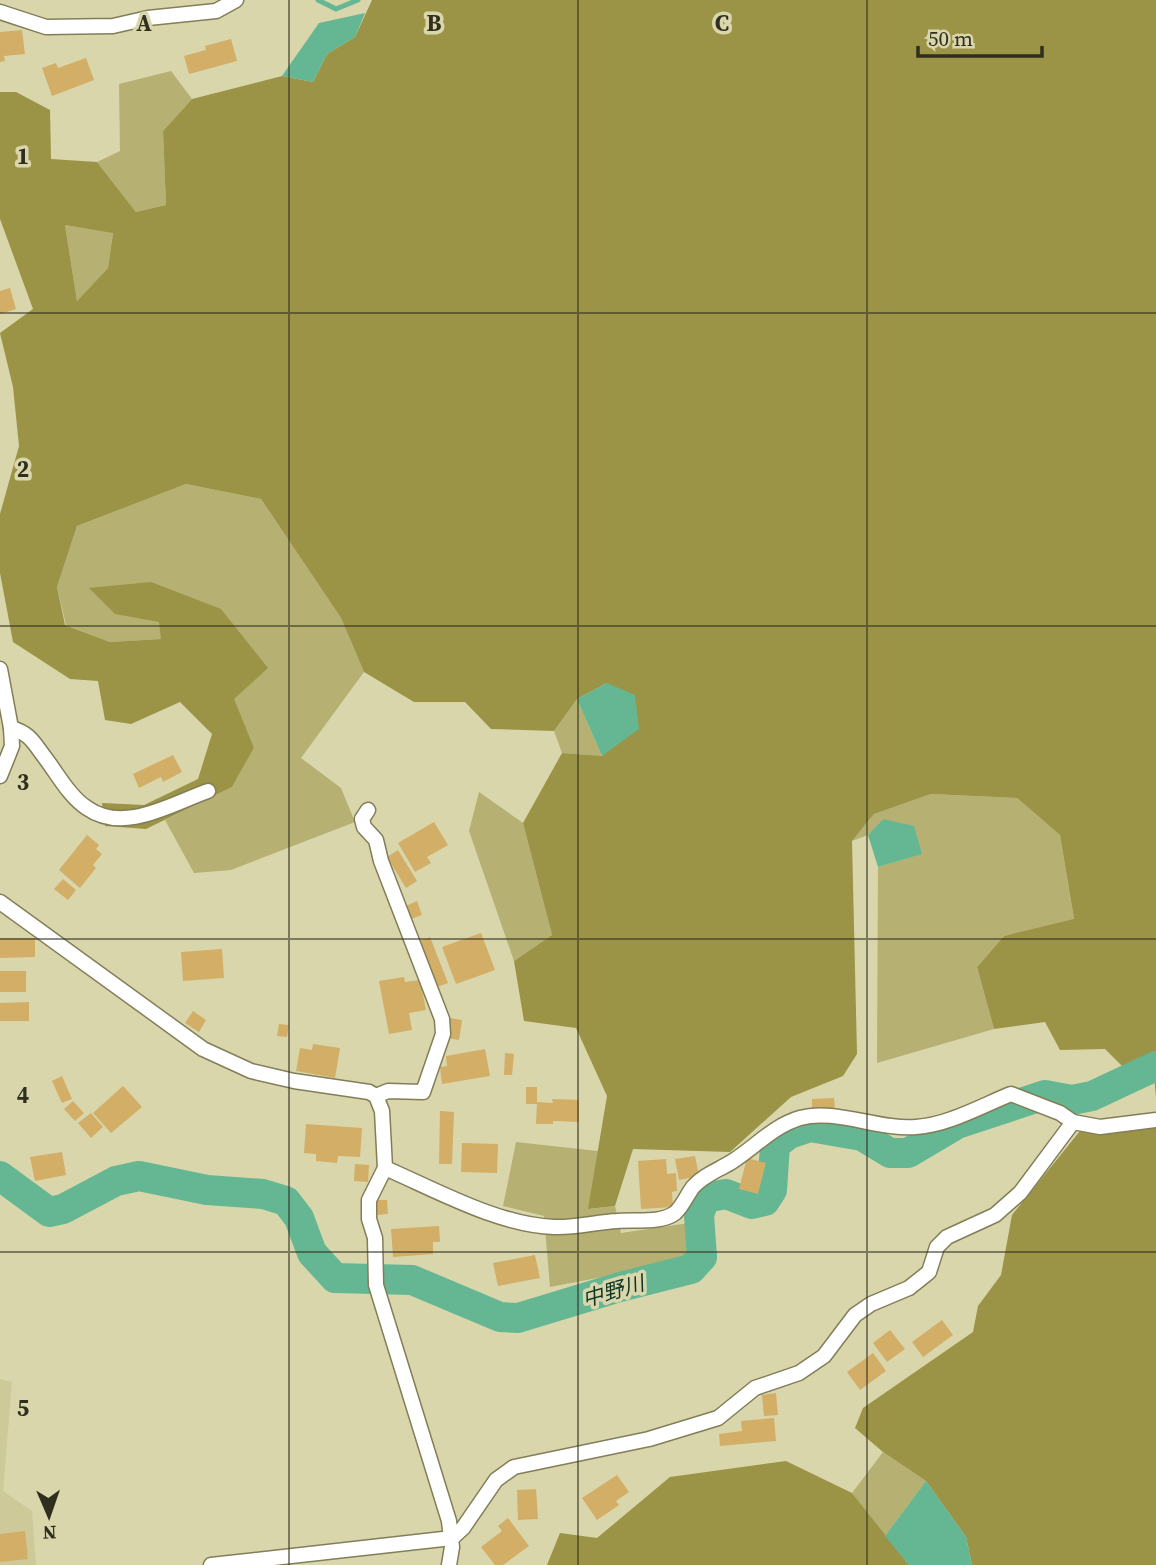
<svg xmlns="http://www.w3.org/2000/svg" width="1156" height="1565" font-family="'Source Serif 4','Noto Sans JP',serif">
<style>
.built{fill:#cec998}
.green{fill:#b6b073}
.forest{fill:#9b9346;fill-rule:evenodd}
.water{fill:#64b792}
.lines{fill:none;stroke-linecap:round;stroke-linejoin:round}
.stream{stroke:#64b792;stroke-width:5}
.river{stroke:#64b792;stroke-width:30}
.building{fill:#d2ae67}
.street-casing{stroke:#827e58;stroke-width:17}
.street{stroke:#fff;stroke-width:14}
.grid{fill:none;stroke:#302f1f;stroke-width:2;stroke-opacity:0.55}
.labels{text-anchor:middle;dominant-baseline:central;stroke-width:7;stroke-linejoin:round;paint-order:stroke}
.water-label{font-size:21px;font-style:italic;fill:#0f3526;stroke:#d9d6ac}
.grid-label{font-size:23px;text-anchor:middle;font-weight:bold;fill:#302f1f;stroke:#d9d6ac;stroke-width:7;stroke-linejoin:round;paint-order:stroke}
</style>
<rect width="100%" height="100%" fill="#d9d6ac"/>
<path class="built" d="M0 1379 12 1382 3 1491 32 1511 36 1565H0Z"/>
<g class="green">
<path d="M171 71 192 99 163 131 166 205 136 212 97 162 120 151 119 84Z"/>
<path d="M65 225 113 232 108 268 77 301Z"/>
<path d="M186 484 261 499 341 618 364 672 301 758 341 788 355 822 231 870 194 873 165 820 232 787 254 748 161 639 110 642 66 625 57 587 77 526Z"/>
<path d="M577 699 602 756 562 753 554 731Z"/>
<path d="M479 792 523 823 552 935 514 961 469 831Z"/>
<path d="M931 794 1017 798 1060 835 1074 920 1004 936 977 967 994 1029 877 1063 878 867 921 854 883 819 868 835 852 841 874 814Z"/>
<path d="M516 1142 598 1151 589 1209 615 1206 621 1233 696 1222 692 1260 550 1287 544 1216 503 1206Z"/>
<path d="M883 1452 926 1481 885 1536 852 1493Z"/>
</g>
<g class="forest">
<path d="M372 0H1156V1097L1154 1076 1123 1067 1105 1049 1060 1050 1045 1022 994 1029 977 967 1004 936 1074 919 1060 835 1017 798 931 794 874 814 852 841 857 1054 843 1076 791 1097 730 1152 633 1149 615 1206 588 1209 607 1096 576 1028 524 1021 514 961 552 935 523 823 562 753 603 756 607 683 577 699 554 731 491 729 465 702H414L364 672 341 618 261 499 186 484 77 526 57 587 65 625 110 642 161 639 159 622 115 614 89 588 151 582 221 609 268 668 234 699 254 748 232 787 146 829 105 826 102 803 144 805 198 779 212 734 180 702 131 724 105 720 98 681 70 679 13 642 0 573V514L19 446 13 387 0 333 33 309 0 219V92H16L50 110 51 159 97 162 136 212 166 205 163 131 192 99 282 76 313 82 327 54 355 37ZM65 225 113 233 108 268 77 301Z"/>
<path d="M1156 1122V1565H972L966 1537 926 1481 883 1452 855 1428 863 1408 973 1332 978 1306 1001 1275 1012 1215 1080 1131Z"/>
<path d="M786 1461 852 1493 909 1565H547L560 1533 597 1538 670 1477Z"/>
</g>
<g class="water">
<path d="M365 13 355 37 327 54 313 82 282 76 319 23Z"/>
<path d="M607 683 635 695 639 729 602 756 577 699Z"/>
<path d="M883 819 914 826 922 854 878 867 868 835Z"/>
<path d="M926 1481 966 1537 972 1565H909L885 1536Z"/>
</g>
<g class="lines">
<path class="stream" d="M318 0 336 9 358 0"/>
<path class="river" d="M0 1176 49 1212 63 1209 116 1181 139 1176 207 1190 263 1194 286 1201 299 1218 312 1253 335 1278 412 1280 500 1317 518 1318 620 1287 691 1269 702 1257 699 1215 705 1198 726 1194 752 1204 765 1201 772 1190 775 1145 789 1134 810 1127 862 1136 890 1153H908L957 1124 1045 1095 1072 1100 1092 1096 1156 1066"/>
</g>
<g class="building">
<path d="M22 30 25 54 4 56 5 61 0 62V32Z"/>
<path d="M231 39 237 61 189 74 184 56 206 50 205 46Z"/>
<path d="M86 58 94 80 52 96 42 68 56 63 58 68Z"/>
<path d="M10 288 16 309 0 314V291Z"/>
<path d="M173 755 182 772 163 782 161 777 139 788 133 774Z"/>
<path d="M434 822 448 845 427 857 431 863 415 872 398 843Z"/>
<path d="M87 835 99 845 96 849 102 854 93 865 96 868 80 888 59 870Z"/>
<path d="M398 850 417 881 406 888 387 857Z"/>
<path d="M63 879 76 890 68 900 54 889Z"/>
<path d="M417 901 422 915 411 919 406 906Z"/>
<path d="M481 933 495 970 456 984 442 947Z"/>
<path d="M430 937 448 983 437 987 419 941Z"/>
<path d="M0 938H35V957L0 958Z"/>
<path d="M222 949 224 978 183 981 181 952Z"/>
<rect x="0" y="971" width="26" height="21"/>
<path d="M404 977 405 982 420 980 426 1010 409 1013 412 1030 389 1034 379 981Z"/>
<path d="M29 1002V1021H0V1003Z"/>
<path d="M193 1011 206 1020 199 1032 185 1023Z"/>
<path d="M450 1018 462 1020 459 1040 447 1038Z"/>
<path d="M279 1024 289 1025 287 1037 277 1036Z"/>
<path d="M313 1044 340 1048 335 1078 296 1071 300 1048 312 1050Z"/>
<path d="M485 1049 490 1076 442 1084 440 1067 447 1066 446 1056Z"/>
<path d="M505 1053 514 1054 512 1075H504Z"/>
<path d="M62 1076 72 1099 62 1103 52 1081Z"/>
<path d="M123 1086 142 1107 111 1133 93 1113Z"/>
<rect x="526" y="1087" width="11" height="17"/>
<path d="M834 1098 835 1110 812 1111V1099Z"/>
<path d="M552 1099 579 1100V1122L553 1121V1124H536L537 1102 553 1103Z"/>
<path d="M73 1101 84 1113 75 1121 64 1109Z"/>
<path d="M440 1111 454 1112 452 1164H439Z"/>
<path d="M91 1113 103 1127 91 1138 78 1123Z"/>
<path d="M306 1124 362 1128 360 1157 338 1156 337 1163 316 1161V1154L304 1153Z"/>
<path d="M462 1143 498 1144 497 1173 461 1172Z"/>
<path d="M62 1152 66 1175 35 1181 30 1157Z"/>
<path d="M695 1156 699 1176 679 1180 675 1159Z"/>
<path d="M747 1158 766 1163 758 1194 739 1189Z"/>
<path d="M666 1159 667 1174 676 1173 677 1191 672 1192 673 1207 641 1209 638 1161Z"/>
<path d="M355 1164 369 1165 368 1182 354 1181Z"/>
<path d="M376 1200H387L388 1214 376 1215Z"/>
<path d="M439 1226 440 1242H433V1254L393 1257 391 1229Z"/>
<path d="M535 1255 540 1278 498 1286 493 1263Z"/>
<path d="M942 1320 953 1335 923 1357 912 1342Z"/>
<path d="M890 1330 905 1349 887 1362 873 1343Z"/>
<path d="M873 1353 886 1371 860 1390 847 1372Z"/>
<path d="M776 1393 778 1415 764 1416 762 1395Z"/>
<path d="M774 1418 776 1441 720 1446 719 1434 742 1431 741 1421Z"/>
<path d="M617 1475 629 1492 616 1501 619 1505 597 1520 582 1498Z"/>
<path d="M536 1489 538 1519 518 1520 517 1490Z"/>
<path d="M508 1518 529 1546 503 1565H495L481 1547 502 1531 498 1526Z"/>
<path d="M25 1531 28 1559 0 1562V1534Z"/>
</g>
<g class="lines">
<g class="street-casing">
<g id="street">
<path d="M0 12 46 27 113 26 148 18 216 11 236 0"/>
<path d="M0 669 11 728 12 746 0 776"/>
<path d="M11 728C31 734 33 742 46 759 58 775 70 797 87 808 124 834 171 804 208 791"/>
<path d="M368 810 362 819 364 827 376 840 381 861 442 1019 443 1034 423 1092 388 1091 376 1096"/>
<path d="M0 902 203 1049 251 1071 294 1081 369 1092 376 1096 382 1111 385 1168 369 1200V1219L375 1238 376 1285 449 1521 452 1547 449 1565"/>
<path d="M385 1168C436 1190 498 1225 554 1227 575 1228 597 1222 617 1221 635 1219 660 1224 675 1213 682 1207 687 1195 693 1187 705 1174 719 1170 733 1161 755 1147 773 1126 800 1118 834 1108 879 1130 916 1127 948 1125 981 1106 1011 1094L1060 1113 1073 1122"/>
<path d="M211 1565 452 1538 463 1528 496 1480 514 1467 649 1439 718 1418 755 1388 799 1373 824 1356 855 1315 871 1304 909 1288 929 1272 937 1247 947 1237 995 1215 1020 1193 1073 1122 1100 1127 1156 1120"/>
</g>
</g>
<use href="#street" class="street"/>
</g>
<path class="grid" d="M289 0V1565M578 0V1565M867 0V1565M0 313H1156M0 626H1156M0 939H1156M0 1252H1156"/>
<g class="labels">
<g class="water-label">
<text transform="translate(613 1291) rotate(-16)">中野川</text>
</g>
</g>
<g class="grid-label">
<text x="144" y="31">A</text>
<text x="434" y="31">B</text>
<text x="722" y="31">C</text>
<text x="23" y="164">1</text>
<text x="23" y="477">2</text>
<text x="23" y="790">3</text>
<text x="23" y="1103">4</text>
<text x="23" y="1416">5</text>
</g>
<g transform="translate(49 1516) rotate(178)" stroke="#d9d6ac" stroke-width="5" paint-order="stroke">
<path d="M0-5L12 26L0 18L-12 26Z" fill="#302f1f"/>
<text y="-10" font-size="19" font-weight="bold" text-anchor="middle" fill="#302f1f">N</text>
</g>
<path d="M918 46v10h124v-10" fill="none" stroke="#302f1f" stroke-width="3.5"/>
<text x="928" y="46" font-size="21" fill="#302f1f" stroke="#d9d6ac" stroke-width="5" paint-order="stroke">50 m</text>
</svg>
